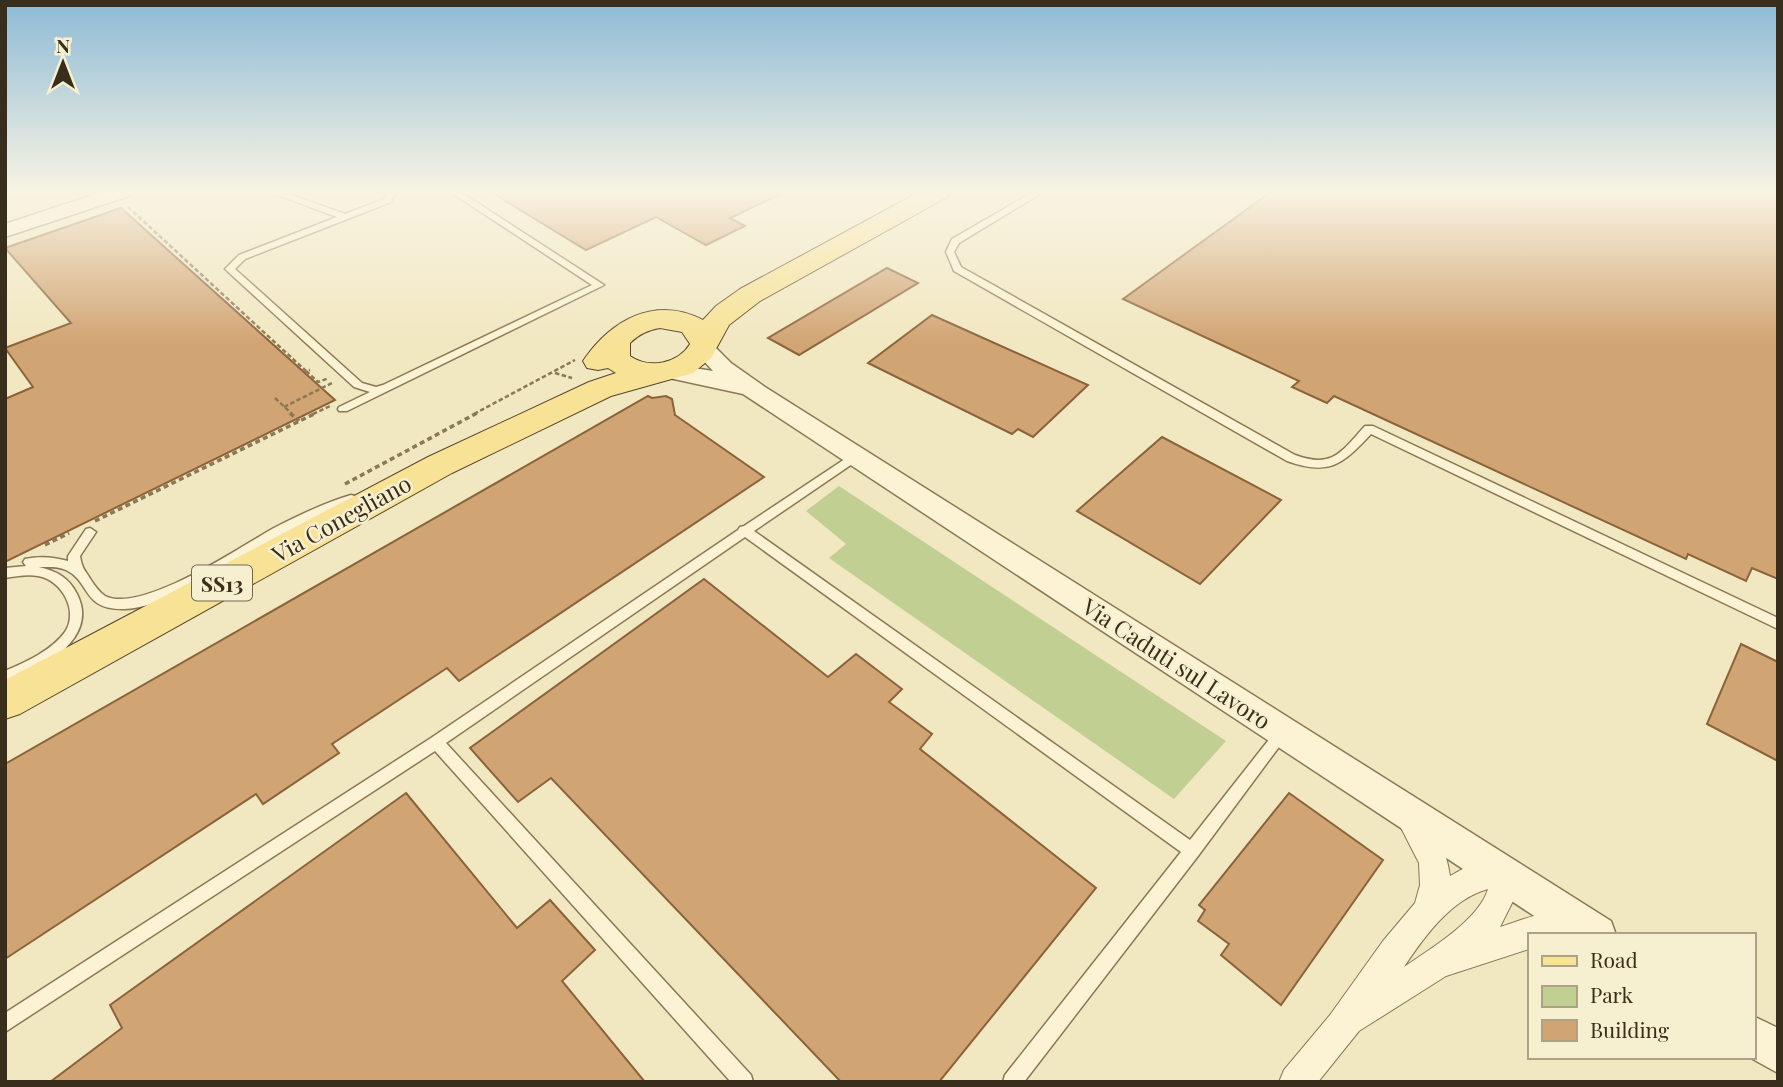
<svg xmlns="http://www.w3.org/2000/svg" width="1783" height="1087" font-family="'Playfair Display',serif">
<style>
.green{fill:#c2cf93}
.building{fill:#d1a473;stroke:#8b633b;stroke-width:2}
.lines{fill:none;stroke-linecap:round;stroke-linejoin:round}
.service-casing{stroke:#8b7857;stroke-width:3}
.minor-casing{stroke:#8b7857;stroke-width:2}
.tertiary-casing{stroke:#8b7857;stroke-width:3}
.primary-casing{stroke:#58452b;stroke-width:2}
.path-far1{stroke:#8b7857;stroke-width:2.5;stroke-dasharray:4.5 2.5;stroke-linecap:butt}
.path{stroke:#8b7857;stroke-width:3.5;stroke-dasharray:5 3.5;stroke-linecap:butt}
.service{fill:#fbf3d3;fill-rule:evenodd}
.minor{fill:#fbf3d3;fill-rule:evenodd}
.tertiary{fill:#fbf3d3;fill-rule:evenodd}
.primary{fill:#f7e295;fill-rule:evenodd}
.labels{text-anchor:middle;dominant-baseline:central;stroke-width:5;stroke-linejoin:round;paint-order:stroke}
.shield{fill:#f7f0d0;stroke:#726852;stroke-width:2}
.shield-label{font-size:21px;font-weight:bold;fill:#392d1c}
.street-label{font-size:23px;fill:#392d1c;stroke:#f7f0d0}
</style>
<rect width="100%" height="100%" fill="#f1e7c0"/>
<path class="green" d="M839 486 1226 741 1174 799 829 558 846 544 806 511Z"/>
<g class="building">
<path d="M489 191H787L730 218 745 226 706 245 656 217 586 250Z"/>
<path d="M1272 191H1778V579L1752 568 1746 581 1688 554 1686 559 1334 396 1327 403 1292 387 1299 381 1123 299Z"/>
<path d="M121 208 335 400 5 562V399L33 387 5 348 71 323 5 248Z"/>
<path d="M887 268 918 283 799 355 768 338Z"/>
<path d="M932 315 1088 385 1033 437 1018 429 1012 434 868 363Z"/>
<path d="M648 396 652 398 666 396 672 399 675 415 764 477 459 681 447 668 332 744 339 753 263 804 256 794 5 959V764Z"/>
<path d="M1162 437 1281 500 1200 584 1077 511Z"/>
<path d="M704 579 828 677 856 654 902 689 889 702 932 734 920 749 1096 888 939 1082H841L551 778 518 802 470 748Z"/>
<path d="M1741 644 1778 662V761L1707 724Z"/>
<path d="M406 793 517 928 550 900 595 950 562 981 645 1082H50L122 1028 110 1005Z"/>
<path d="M1289 793 1383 860 1281 1005 1221 955 1229 944 1198 921 1205 910 1199 905Z"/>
</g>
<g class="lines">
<g class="service-casing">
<g id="service">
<path d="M267 191H280L345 214 384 199 387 192 402 191 394 195 391 202 245 259 235 269 362 383 376 387 383 385 592 285 449 191H459L604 285 347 411H339L338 409 339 407 370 392 354 387 225 269 239 255 337 217Z"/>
<path d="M1035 191H1045L959 243 954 252 961 267 1295 455C1333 469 1341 452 1365 426H1373L1778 618V629L1371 434C1342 465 1329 476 1287 461L954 271 946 252 952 239Z"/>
<path d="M857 451 861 452 863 455 861 458 754 531 1190 840 1278 728 1283 726 1288 728 1290 732 1198 856 1024 1082H1003L1005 1075 1181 852 745 537 446 743 751 1075 753 1082H731L435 751 5 1032V1013L431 738 738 530 740 527 744 526Z"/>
<path d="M351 495 355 496 357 499 355 502C330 512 306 522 282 535 242 557 169 608 124 609 82 610 91 582 66 570 58 566 48 567 39 567 57 571 69 578 77 594 100 639 40 671 5 684V671C26 662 51 651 65 632 79 611 62 580 38 576 28 574 16 576 5 578V568L26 566 23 562 25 559C39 556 54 557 68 561V556L86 529 90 528 96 532 80 556C82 569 85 570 91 580 95 586 99 592 105 596 141 614 239 548 272 529 297 516 324 503 351 495Z"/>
</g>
</g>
<g class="minor-casing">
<path id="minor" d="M1411 807C1434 815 1447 853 1450 876 1467 866 1489 854 1509 862L1518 891 1500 927C1529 918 1560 903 1590 915L1594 926 1591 935H1529V949L1446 976 1359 1031 1318 1082H1279L1284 1070 1330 1015 1383 941 1415 903 1420 885 1419 863 1397 820 1401 811ZM1488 889C1479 920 1430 949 1404 967 1424 937 1451 899 1488 889Z"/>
</g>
<g class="tertiary-casing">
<g id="tertiary">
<path d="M105 191H134L132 195 5 237V224Z"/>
<path d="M703 341 711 343 731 363 765 387 1611 921 1616 935H1563L743 394 660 376 656 371 660 366 668 364 713 371 692 348 695 343Z"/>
<path d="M1753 1016 1778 1028V1073L1749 1057H1753Z"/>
</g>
</g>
<g class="primary-casing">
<path id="primary" d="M921 191H952L949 196 760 301 729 325 711 358 693 373 611 396 452 473 20 714 5 719V680L428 457 589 382 616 373 608 368 598 370 587 368 583 361C611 320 655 295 703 320L716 306 740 289ZM660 328 682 332 690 344C678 364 649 369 630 356V343C639 334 648 330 660 328Z"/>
</g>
<g class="path-far1">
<path d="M128 207 306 371 310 370"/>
<path d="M306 371 318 382 329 378"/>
<path d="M555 373 572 378"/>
<path d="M275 398 292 414"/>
<path d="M284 407 334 382"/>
<path d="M313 414 330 406"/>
<path d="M474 414 575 360"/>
</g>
<g class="path">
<path d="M290 413 299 421"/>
<path d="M345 484 477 413"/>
<path d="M95 521 316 413"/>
<path d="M45 545 69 533"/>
</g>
<use href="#service" class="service"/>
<use href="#minor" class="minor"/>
<use href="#tertiary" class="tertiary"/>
<use href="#primary" class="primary"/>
</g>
<linearGradient id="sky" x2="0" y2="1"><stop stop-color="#8cbad6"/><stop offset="0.56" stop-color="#f9f4e3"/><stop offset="1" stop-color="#f9f4e3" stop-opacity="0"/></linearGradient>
<rect width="1783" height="343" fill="url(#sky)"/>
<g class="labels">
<rect class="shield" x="192" y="565.5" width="60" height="35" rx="5"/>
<g class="shield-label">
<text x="222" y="583">SS13</text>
</g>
<g class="street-label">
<text transform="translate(341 518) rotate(-29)">Via Conegliano</text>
<text transform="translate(1177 663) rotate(33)">Via Caduti sul Lavoro</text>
</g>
</g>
<rect width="1783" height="1087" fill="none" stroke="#392d1c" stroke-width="14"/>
<rect x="1528" y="933" width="228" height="126" fill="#f7f0d0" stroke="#aba288" stroke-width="2"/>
<rect x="1542" y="956" width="35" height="10" fill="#f7e295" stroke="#aba288" stroke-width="2"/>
<text x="1590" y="968" font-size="21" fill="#392d1c">Road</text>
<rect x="1542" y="986" width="35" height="21" fill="#c2cf93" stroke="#aba288" stroke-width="2"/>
<text x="1590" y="1003" font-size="21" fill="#392d1c">Park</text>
<rect x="1542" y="1020" width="35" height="21" fill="#d1a473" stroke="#aba288" stroke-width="2"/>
<text x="1590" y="1038" font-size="21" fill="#392d1c">Building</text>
<g transform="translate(63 63)" stroke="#f7f0d0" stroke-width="5" paint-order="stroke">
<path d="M0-5L12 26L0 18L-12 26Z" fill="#392d1c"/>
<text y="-10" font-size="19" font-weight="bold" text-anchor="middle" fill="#392d1c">N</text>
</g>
</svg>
